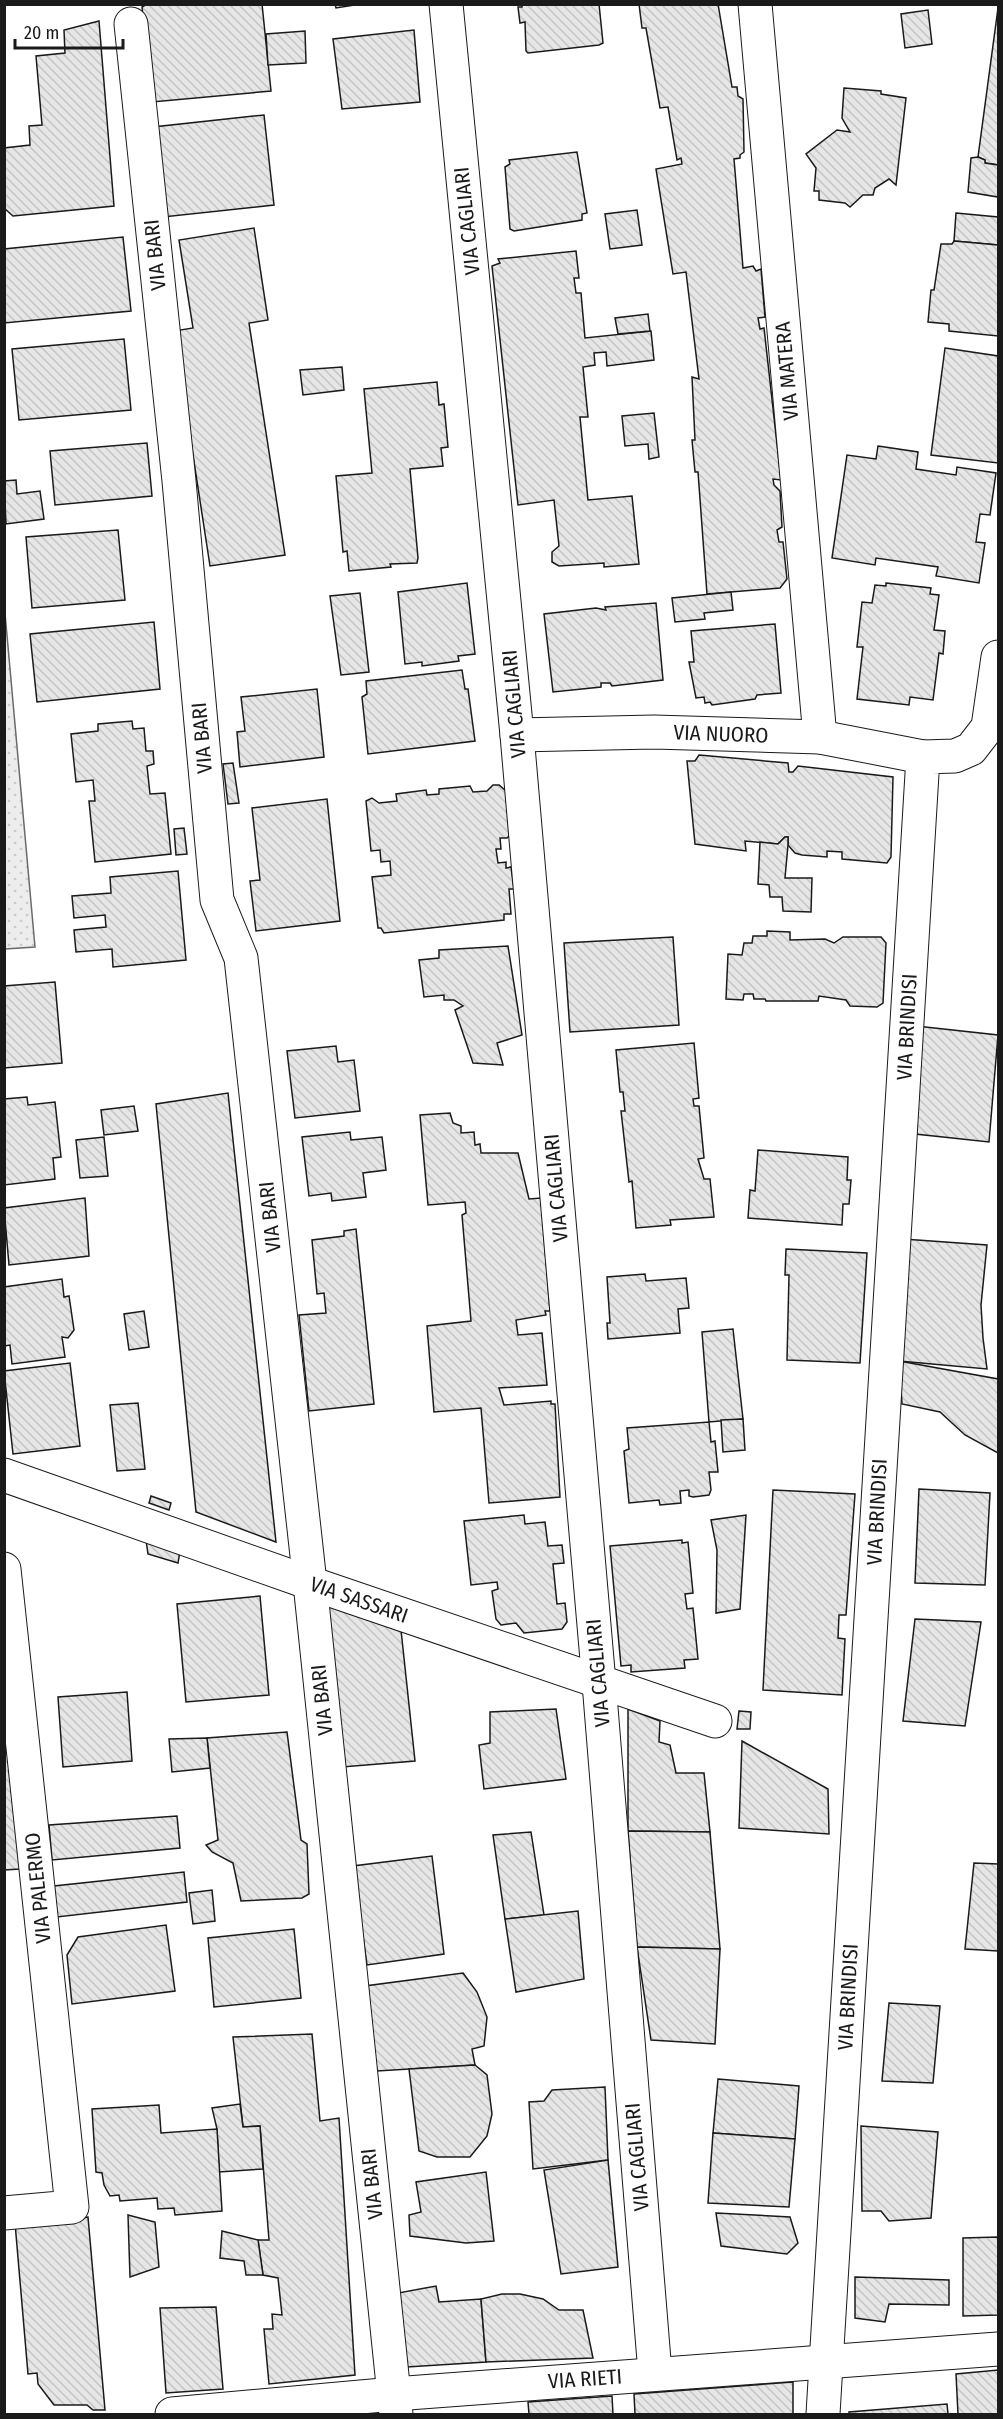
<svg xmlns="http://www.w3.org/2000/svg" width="1003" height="2419" font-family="'Fira Sans Condensed',sans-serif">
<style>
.grass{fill:url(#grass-dots);stroke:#6a6a6a;stroke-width:1.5}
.building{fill:url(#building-back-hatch);stroke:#1a1a1a;stroke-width:1.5}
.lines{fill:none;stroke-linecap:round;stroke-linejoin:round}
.street-casing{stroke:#1a1a1a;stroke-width:35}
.street{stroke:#fff;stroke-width:33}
.labels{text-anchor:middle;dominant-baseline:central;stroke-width:4.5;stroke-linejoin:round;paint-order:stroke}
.street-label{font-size:21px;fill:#1a1a1a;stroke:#fff}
</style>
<defs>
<pattern id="grass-dots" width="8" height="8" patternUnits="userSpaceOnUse" patternTransform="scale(1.5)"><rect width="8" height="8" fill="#ededed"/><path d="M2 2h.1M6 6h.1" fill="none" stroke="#cbcbcb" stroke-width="1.8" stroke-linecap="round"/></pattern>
<pattern id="building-back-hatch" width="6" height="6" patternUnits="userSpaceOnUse" patternTransform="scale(1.5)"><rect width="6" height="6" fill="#e6e6e6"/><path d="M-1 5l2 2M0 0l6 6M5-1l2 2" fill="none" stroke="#c5c5c5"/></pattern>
</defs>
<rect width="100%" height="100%" fill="#fff"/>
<path class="grass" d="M4 602 35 947 5 949H4Z"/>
<g class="building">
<path d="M147 4H262L271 91 152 102 142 7Z"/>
<path d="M335 4H361L336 8Z"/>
<path d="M522 4H599L603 43 599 45 528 53 526 51 525 22 520 23 518 7H522Z"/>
<path d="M639 4H718L732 87H737L738 96 743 99 744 152 740 155V158L734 159 743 268 753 266 756 271 761 269 765 317 758 318 760 329 764 328 781 480 773 479 774 485 780 491 782 527 777 530 779 542H783L787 579 780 588 707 594 698 472H695L692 440H695L692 377 699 379 686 272 673 274 656 169 682 164 681 158 677 160 668 107 660 108 646 28H642Z"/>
<path d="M998 8V165L985 163V160L978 157Z"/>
<path d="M928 10 932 44 905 48 901 14Z"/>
<path d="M99 21 114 206 13 216 4 208V148L30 145 29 126 42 125 36 56 65 53 64 30Z"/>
<path d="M414 30 420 102 342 109 333 39Z"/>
<path d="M305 31 306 63 268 65 266 34Z"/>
<path d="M844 88 881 91V94L906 98 896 185 889 179 875 188 873 195H863L850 207 845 203 819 200V191H814L816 168 806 154 837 130 850 132 842 118Z"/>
<path d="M264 115 274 205 163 217 153 127Z"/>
<path d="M577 152 587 213 582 214V220L514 231 510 229 505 167 510 164 509 160Z"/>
<path d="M978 157 985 160V163L998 165V197L968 192 971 158Z"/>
<path d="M637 210 642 245 610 249 605 214Z"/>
<path d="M956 213 998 217V245L954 241Z"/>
<path d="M254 228 268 320 249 323 285 555 210 566 174 331 193 328 179 240Z"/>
<path d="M123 237 131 311 4 323V249Z"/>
<path d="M954 241 998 245V336L949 331V324L928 322 931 290H934L941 244H952Z"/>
<path d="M576 251 579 278H574L576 293H581L585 338 651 331 654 360 607 366 606 352 594 353 595 365 583 367 588 417H580L588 500 632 496 639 564 604 567V563L559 566 552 562V552L559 546 554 500 518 505 492 266 500 263 498 259Z"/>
<path d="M648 314 650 331 618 334 615 318Z"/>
<path d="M124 339 131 410 19 420 12 349Z"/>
<path d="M945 348 998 356V463L931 455Z"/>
<path d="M342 367 344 390 303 395 300 370Z"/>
<path d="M437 382 439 405 444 404 448 447 441 448 443 466 410 469 418 558 417 563 390 564 391 567 349 571 347 551 343 552 336 476 372 473 364 389Z"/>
<path d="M654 413 659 457 649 459 648 444 625 446 622 416Z"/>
<path d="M147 443 152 496 55 505 50 451Z"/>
<path d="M878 446 918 452 916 469 956 475 957 467 996 473 990 515 980 514 976 542 985 543 979 583 936 576 938 567 876 558 875 565 832 558 847 455 876 459Z"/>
<path d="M16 480 17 494 40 491 44 519 6 524 4 481Z"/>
<path d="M118 530 125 600 32 608 26 537Z"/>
<path d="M467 583 475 654 458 656 459 661 422 666V662L405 664 398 592Z"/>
<path d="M886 583 931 588 930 594 939 595 934 630 945 631 943 654 939 653 933 700 910 697 909 705 857 699 863 647H857L862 602 872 603 875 585 886 586Z"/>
<path d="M731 592 733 610 704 613 705 619 675 622 672 598Z"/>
<path d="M360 593 369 672 341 675 330 596Z"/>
<path d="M656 603 663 680 612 686 610 683H601V687L553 692 544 614 596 608 606 610 605 607Z"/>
<path d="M154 622 160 689 37 702 30 634Z"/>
<path d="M775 624 781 693 757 695 755 699 712 705 710 702 705 703 704 697 696 698 689 662H694L691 631Z"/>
<path d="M462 670 465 689H468L475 741 368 754 362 697 367 694 366 681Z"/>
<path d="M317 689 324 757 240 767 237 732 245 731 241 697Z"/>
<path d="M132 721 133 729 144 728 146 751H153L154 764 147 766 150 794 165 793 171 854 95 862 89 801H95L93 780 76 782 71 734 98 731V724Z"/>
<path d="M699 755 788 763 789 772H793L798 766 893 777 891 857 887 863 842 859V852L827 851V857L802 855 795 853 788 845V837H785L778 844 745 841 746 851 695 844 687 761H695Z"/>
<path d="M233 763 239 803 228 804 223 764Z"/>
<path d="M493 785H499L506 791 511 834 507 838H500L501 849H496L498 863 506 862V868L511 867 514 889H509L511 914H504V920L384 933 381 928H378L372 877 391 875 390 861 381 862 380 850 371 851 366 801 372 798 379 803 397 801 396 794 426 790 427 795 439 794V789L470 786 473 792 487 791Z"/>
<path d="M327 799 340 921 256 931 250 881 260 880 252 808Z"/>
<path d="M184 828 187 854 176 855 174 829Z"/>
<path d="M785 837H788V845L785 878H812L811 912 783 911 782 897H770L769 885 758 884 760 842 778 844Z"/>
<path d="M178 871 186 960 113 967 112 949 76 952 74 930 106 927 105 915 74 918 72 896 111 893 110 877Z"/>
<path d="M767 931 790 932V940L825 939 834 943 843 937H881L886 943 883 1003 877 1007 850 1006 846 1000 819 996 818 1001H766L765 999H754L753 994H744L743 1000 726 999 728 954 742 955 744 943H752L753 936H767Z"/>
<path d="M673 937 679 1025 570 1032 564 943Z"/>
<path d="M508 946 522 1035 497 1043 503 1065 473 1063 455 1010 463 1006 454 1000H444V995L424 997 419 960 439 958V950Z"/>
<path d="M55 982 62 1063 4 1068V986Z"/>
<path d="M916 1026 998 1035 989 1142 906 1133Z"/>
<path d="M694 1043 699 1098 693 1099 694 1106H699L704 1158 698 1159 704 1179H710L714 1217 670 1220 671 1225 636 1228 632 1181 629 1182 621 1111H625L623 1092H620L616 1050Z"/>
<path d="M336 1046 338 1062 354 1060 360 1111 295 1118 287 1051Z"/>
<path d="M228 1093 276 1542 196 1512 156 1104Z"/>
<path d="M27 1097 28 1105 55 1102 61 1157 53 1158 55 1179 4 1185V1099Z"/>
<path d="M134 1106 138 1131 104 1135 101 1110Z"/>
<path d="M450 1113 453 1123 461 1126V1133L474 1132 475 1145 480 1144 481 1153H518L529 1199 541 1198 550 1311H545L546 1315 516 1320 518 1335 542 1333 547 1385 499 1388 504 1405 551 1401V1404H555L560 1497 489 1503 481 1408 434 1412 427 1326 471 1321 462 1215 466 1213 465 1202 428 1205 420 1115Z"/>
<path d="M350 1132 351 1140 382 1137 386 1170 363 1173 366 1197 332 1201 331 1193 309 1196 302 1137Z"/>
<path d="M104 1137 108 1176 80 1178 76 1140Z"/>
<path d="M758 1150 848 1157 847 1180H851L849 1204H843L842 1225 748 1218 750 1190 755 1191Z"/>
<path d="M85 1198 89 1256 9 1265 4 1208Z"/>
<path d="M356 1229 374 1404 309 1411 299 1315 326 1313 324 1293 317 1294 312 1240 344 1236V1231Z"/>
<path d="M903 1239 987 1245 981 1305 983 1338 987 1369 899 1361Z"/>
<path d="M786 1249 867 1253 860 1363 787 1360 789 1275H785Z"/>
<path d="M645 1274 646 1281 686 1278 689 1308 678 1309 680 1333 608 1339 607 1323H610L607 1277Z"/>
<path d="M62 1279 64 1297 69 1296 74 1330 68 1338 62 1337 65 1357 12 1364 10 1345 4 1346V1287Z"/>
<path d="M144 1311 149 1347 129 1350 124 1314Z"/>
<path d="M733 1329 743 1419 709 1422 702 1332Z"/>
<path d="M899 1361 998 1379V1453L965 1435 940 1412 902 1404Z"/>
<path d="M70 1363 80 1446 13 1454 4 1371Z"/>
<path d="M138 1403 145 1469 117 1471 110 1405Z"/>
<path d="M743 1419 745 1450 723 1452 721 1420Z"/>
<path d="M709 1422 711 1442 715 1441 718 1472H709L711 1490 709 1495 693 1497 689 1496V1490L680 1491 681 1503 660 1505 659 1500 629 1503 624 1451 629 1449 627 1428Z"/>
<path d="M919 1489 990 1493 985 1585 915 1583Z"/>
<path d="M773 1490 855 1494 846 1615H839L838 1638 845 1639 842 1695 763 1690Z"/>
<path d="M151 1496 171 1503 169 1510 149 1503Z"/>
<path d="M524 1515 525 1524 545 1522 548 1546 562 1545 564 1563 553 1564 557 1604 565 1603 567 1622 562 1629 524 1633 516 1623 501 1625 496 1619 492 1591 498 1589 497 1582 471 1585 464 1521Z"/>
<path d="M746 1515 740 1609 716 1613 717 1550 711 1520Z"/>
<path d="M146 1540 180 1551 178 1563 148 1554Z"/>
<path d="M682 1540V1543L688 1542 693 1593 685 1594 687 1609 693 1608 698 1659 684 1660 685 1668 631 1672V1665L621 1666 610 1546Z"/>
<path d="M260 1596 269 1695 186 1702 177 1604Z"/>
<path d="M328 1601 401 1630 415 1761 342 1767Z"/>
<path d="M915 1619 981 1622 965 1726 903 1721Z"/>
<path d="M127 1692 132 1761 63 1767 58 1697Z"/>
<path d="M556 1709 566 1779 484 1789 479 1745 490 1743V1712Z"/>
<path d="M628 1709 660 1721 659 1742 670 1745 676 1773H704L710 1832 628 1831Z"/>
<path d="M4 1710 20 1869 4 1870Z"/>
<path d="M739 1711 751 1712 750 1729H737Z"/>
<path d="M287 1732 301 1840 307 1844 309 1894 302 1898 241 1901 233 1863 212 1852 206 1845 218 1840 207 1738Z"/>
<path d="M207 1738 210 1768 172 1772 169 1739Z"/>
<path d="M742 1741 828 1789 829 1834 739 1828Z"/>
<path d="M177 1816 180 1848 52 1860 49 1825Z"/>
<path d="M628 1831 710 1832 720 1949 637 1947Z"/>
<path d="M531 1832 544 1915 505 1919 493 1835Z"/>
<path d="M432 1856 444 1954 367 1965 353 1866Z"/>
<path d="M974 1863 998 1864V1951L965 1949Z"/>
<path d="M184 1872 187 1902 57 1917 54 1886Z"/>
<path d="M212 1890 215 1921 193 1924 189 1893Z"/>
<path d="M578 1911 584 1979 516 1992 505 1919Z"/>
<path d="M166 1925 175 1991 72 2004 67 1955 78 1937Z"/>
<path d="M294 1929 301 1998 214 2007 208 1938Z"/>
<path d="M637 1947 720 1949 715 2044 651 2040Z"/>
<path d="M463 1973 477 1992 487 2017 484 2046 472 2049 475 2065 377 2071 365 1986Z"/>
<path d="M889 2003 940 2006 933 2083 882 2081Z"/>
<path d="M312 2034 320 2121 339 2118 355 2375 269 2384 264 2329H273L272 2314 282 2315 278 2278 263 2275 258 2240H269L260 2126 243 2127 233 2037Z"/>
<path d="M475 2065 487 2075 492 2114 487 2136 470 2157H437L419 2151 409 2069Z"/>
<path d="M718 2079 799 2086 795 2139 713 2133Z"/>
<path d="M605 2087 608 2160 533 2169 529 2102 544 2101 552 2090Z"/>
<path d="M240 2104 243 2127 260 2126 263 2169 219 2172 217 2129 212 2108Z"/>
<path d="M159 2105 161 2133 217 2129 222 2211 175 2215 174 2208 158 2209 157 2198 120 2201 119 2195 110 2196 104 2185 102 2173 96 2172 92 2109Z"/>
<path d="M861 2126 938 2132 931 2218 889 2221 881 2211H862Z"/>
<path d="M713 2133 795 2139 789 2207 708 2203Z"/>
<path d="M608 2160 618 2267 561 2274 544 2170Z"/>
<path d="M486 2172 494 2241 466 2243 410 2236 409 2215 421 2212 416 2182Z"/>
<path d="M716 2213 790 2217 798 2243 787 2254 721 2246Z"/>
<path d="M128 2215 155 2222 159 2267 130 2277Z"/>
<path d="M88 2217 105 2410H93L87 2405H54L38 2384 37 2373 28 2374 15 2223Z"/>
<path d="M222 2231 258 2240 263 2275H246L244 2261 220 2258Z"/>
<path d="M998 2237V2315L963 2316V2238Z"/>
<path d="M855 2277 949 2280V2305L889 2304 885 2322 855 2318Z"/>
<path d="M436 2286 439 2302 481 2299 486 2362 407 2367 398 2293Z"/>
<path d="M502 2294H520L543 2299 559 2310H583L593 2358 486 2362 481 2299Z"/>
<path d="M216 2307 223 2389 166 2393 160 2308Z"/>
<path d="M998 2370V2414H958L956 2374Z"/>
<path d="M793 2382V2414H635L634 2394Z"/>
<path d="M612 2396 613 2414H529L528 2402Z"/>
<path d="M947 2404 948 2414H849V2412Z"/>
</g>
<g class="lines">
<g class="street-casing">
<g id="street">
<path d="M446 4 517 735 599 1683 655 2373"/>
<path d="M755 4 820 737"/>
<path d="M131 24 179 481 217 900 241 958 310 1583 396 2414"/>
<path d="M517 735 654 732 820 737 923 757"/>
<path d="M4 1475 310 1583 715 1721"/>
<path d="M4 1569 72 2207 4 2213"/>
<path d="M172 2414 394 2394 998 2349"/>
<path d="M823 2414 923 757 955 756 971 749 988 727 998 657"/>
</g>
</g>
<use href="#street" class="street"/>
</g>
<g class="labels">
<g class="street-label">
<text transform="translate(467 221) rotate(-96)">VIA CAGLIARI</text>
<text transform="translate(155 255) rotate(-96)">VIA BARI</text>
<text transform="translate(787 371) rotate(-95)">VIA MATERA</text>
<text transform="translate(514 704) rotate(-95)">VIA CAGLIARI</text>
<text transform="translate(721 734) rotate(2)">VIA NUORO</text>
<text transform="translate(202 738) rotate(-95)">VIA BARI</text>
<text transform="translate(907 1027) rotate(-87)">VIA BRINDISI</text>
<text transform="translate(556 1188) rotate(-95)">VIA CAGLIARI</text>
<text transform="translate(270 1217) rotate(-96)">VIA BARI</text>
<text transform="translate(877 1512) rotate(-87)">VIA BRINDISI</text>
<text transform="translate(359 1600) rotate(19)">VIA SASSARI</text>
<text transform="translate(598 1673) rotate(-95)">VIA CAGLIARI</text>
<text transform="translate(322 1700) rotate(-96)">VIA BARI</text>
<text transform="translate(38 1888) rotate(-96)">VIA PALERMO</text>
<text transform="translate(848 1997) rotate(-87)">VIA BRINDISI</text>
<text transform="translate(637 2157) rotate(-95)">VIA CAGLIARI</text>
<text transform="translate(372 2184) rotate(-96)">VIA BARI</text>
<text transform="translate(585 2379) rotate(-4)">VIA RIETI</text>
</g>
</g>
<rect width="1003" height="2419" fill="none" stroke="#1a1a1a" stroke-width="12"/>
<path d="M15 39v9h108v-9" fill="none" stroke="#1a1a1a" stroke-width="3"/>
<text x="24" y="39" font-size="18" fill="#1a1a1a" stroke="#ffffff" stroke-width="4.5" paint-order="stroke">20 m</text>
</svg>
